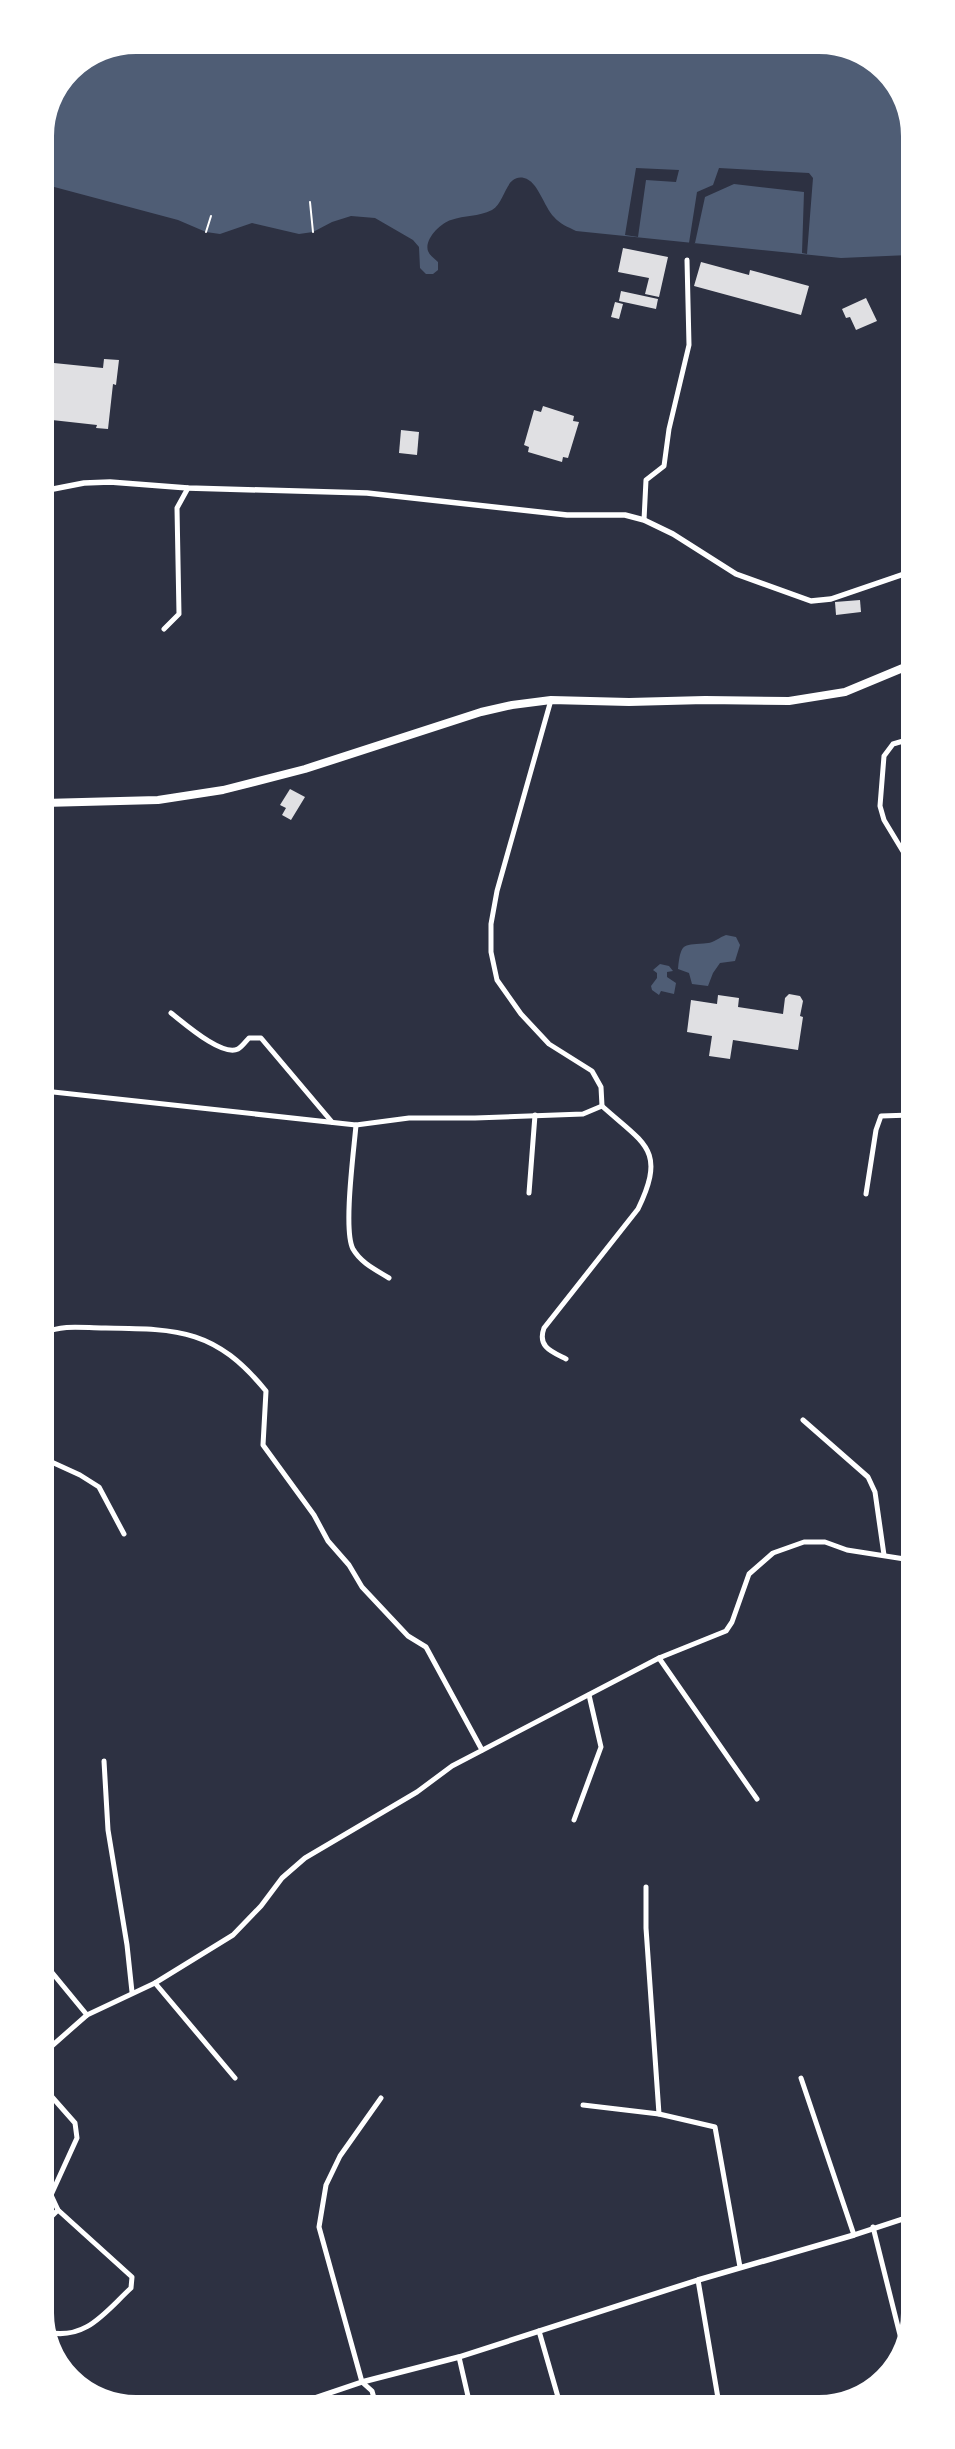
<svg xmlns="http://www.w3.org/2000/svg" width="955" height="2449" font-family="Arial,sans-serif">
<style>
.water{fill:#4f5d75}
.pier{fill:#2d3142}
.building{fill:#e0e0e3}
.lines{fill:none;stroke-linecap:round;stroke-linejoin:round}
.path{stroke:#fff;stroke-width:2}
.minor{stroke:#fff;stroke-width:5}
.tertiary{stroke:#fff;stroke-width:5.5}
.primary{stroke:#fff;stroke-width:8}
.rim{fill:none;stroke:#fff;stroke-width:6}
</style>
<rect width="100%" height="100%" fill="#2d3142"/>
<g class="water">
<path d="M137 43H825L880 66 909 112V255L841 258 576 231C568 227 560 224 554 217 544 207 538 181 524 178 505 174 506 202 492 210 478 217 465 215 451 220 441 223 424 239 428 251 430 256 435 259 438 262V270L433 274H426L420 268 419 247 413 240 375 218 351 216 332 222 313 232 299 234 252 223 220 234 206 232 178 220 43 184V131L70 70 101 50Z"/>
<path d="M726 935 736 937 740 945 735 961 720 963 713 973 708 986 692 984 689 973 678 969C681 940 684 946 708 943 713 943 720 937 726 935Z"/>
<path d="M660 964 669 966 673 971 667 972V977L676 983 674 994 661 991 659 995 652 990 651 986 657 978V973L653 970Z"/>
</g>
<g class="pier">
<path d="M636 168 679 170 676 182 646 180 638 237 625 235Z"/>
<path d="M719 168 809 173 813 178 807 254 802 253 804 192 734 184 705 197 695 243H689L697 192 713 185Z"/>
</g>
<g class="building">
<path d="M623 248 668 257 659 297 645 294 649 278 618 272Z"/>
<path d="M701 262 749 275 750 270 809 286 801 315 694 286Z"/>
<path d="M621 291 658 299 656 309 619 301Z"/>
<path d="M866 298 877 321 856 330 850 317 846 318 842 309Z"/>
<path d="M615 302 623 304 619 319 611 317Z"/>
<path d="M104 359 119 360 116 385 113 384 108 429 96 428 97 425 43 419 44 362 103 368Z"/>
<path d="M543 406 574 416 573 421 579 422 568 458 563 457 562 462 528 452 529 447 524 445 534 410 541 412Z"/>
<path d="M401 430 419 432 417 455 399 453Z"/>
<path d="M860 600 861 612 836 615 835 602Z"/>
<path d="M290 789 305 797 291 820 282 815 286 808 280 805Z"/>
<path d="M789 994 800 996 803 1001 800 1016 803 1017 798 1050 733 1040 730 1059 709 1056 712 1036 687 1032 691 1000 717 1004 718 995 739 998 738 1007 783 1014 785 998Z"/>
</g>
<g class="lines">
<g class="path">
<path d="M310 202 313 232"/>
<path d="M206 232 211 216"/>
</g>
<g class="minor">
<path d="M644 520 646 480 664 466 669 429 689 345 687 260"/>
<path d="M903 574 910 592"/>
<path d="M164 629 179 614 177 508 188 488"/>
<path d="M910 739 893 744 884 756 880 806 884 820 910 863"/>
<path d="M171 1013C184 1023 222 1057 238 1049 242 1047 246 1041 249 1038H261L332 1122"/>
<path d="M44 1091 356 1125 409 1118H475L583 1114 602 1106 601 1087 592 1071 549 1044 521 1014 497 980 491 952V924L497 891 551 700"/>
<path d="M356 1125C354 1150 343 1230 353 1249 361 1263 376 1270 389 1278"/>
<path d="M529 1193 535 1115"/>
<path d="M866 1194 876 1130 881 1116 911 1115"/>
<path d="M44 1333C64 1324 83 1328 104 1328 180 1329 215 1329 266 1391L263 1445 314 1515 328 1541 349 1565 362 1587 408 1636 426 1647 482 1750"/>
<path d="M566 1359C552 1352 537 1347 544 1328L638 1209C667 1149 644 1144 602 1106"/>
<path d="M803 1420 868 1477 875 1492 884 1555"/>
<path d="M45 1459 80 1475 99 1487 124 1534"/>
<path d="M659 1658 757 1799"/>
<path d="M104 1761 108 1830 127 1945 132 1992"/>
<path d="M574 1820 601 1747 589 1695"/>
<path d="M646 1887V1928L659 2114"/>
<path d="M45 1964 87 2015"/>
<path d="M155 1983 235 2078"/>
<path d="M45 2052 87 2015 155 1983 233 1935 261 1906 282 1878 305 1858 417 1792 452 1766 659 1658 726 1631 732 1622 749 1574 773 1553 804 1542H825L847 1550 911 1560"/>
<path d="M801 2078 854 2235"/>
<path d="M45 2089 75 2123 77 2138 51 2195 58 2210 132 2277 131 2288C105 2312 86 2341 46 2332"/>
<path d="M583 2105 659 2114 715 2127 740 2267"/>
<path d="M46 2222 58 2210"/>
<path d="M873 2227 902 2343"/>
<path d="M698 2280 719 2404"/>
<path d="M539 2331 560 2404"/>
<path d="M459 2357 470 2405"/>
<path d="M376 2405 372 2391 362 2382 319 2227 326 2185 340 2156 381 2098"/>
</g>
<g class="tertiary">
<path d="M43 491 84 483 110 482 188 488 367 493 567 515H625L644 520 673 534 736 574 811 601 831 599 910 572"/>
<path d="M291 2406 362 2382 459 2357 698 2280 854 2235 912 2216"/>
</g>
<path class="primary" d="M44 803 158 800 223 790 305 769 481 712 512 705 551 700 629 702 705 700 789 701 845 692 910 665"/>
</g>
<path d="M0 0H955V2449H0ZM136 51H819A85 85 0 0 1 904 136V2313A85 85 0 0 1 819 2398H136A85 85 0 0 1 51 2313V136A85 85 0 0 1 136 51Z" fill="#fff" fill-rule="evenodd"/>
<path class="rim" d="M136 51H819A85 85 0 0 1 904 136V2313A85 85 0 0 1 819 2398H136A85 85 0 0 1 51 2313V136A85 85 0 0 1 136 51Z"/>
</svg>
